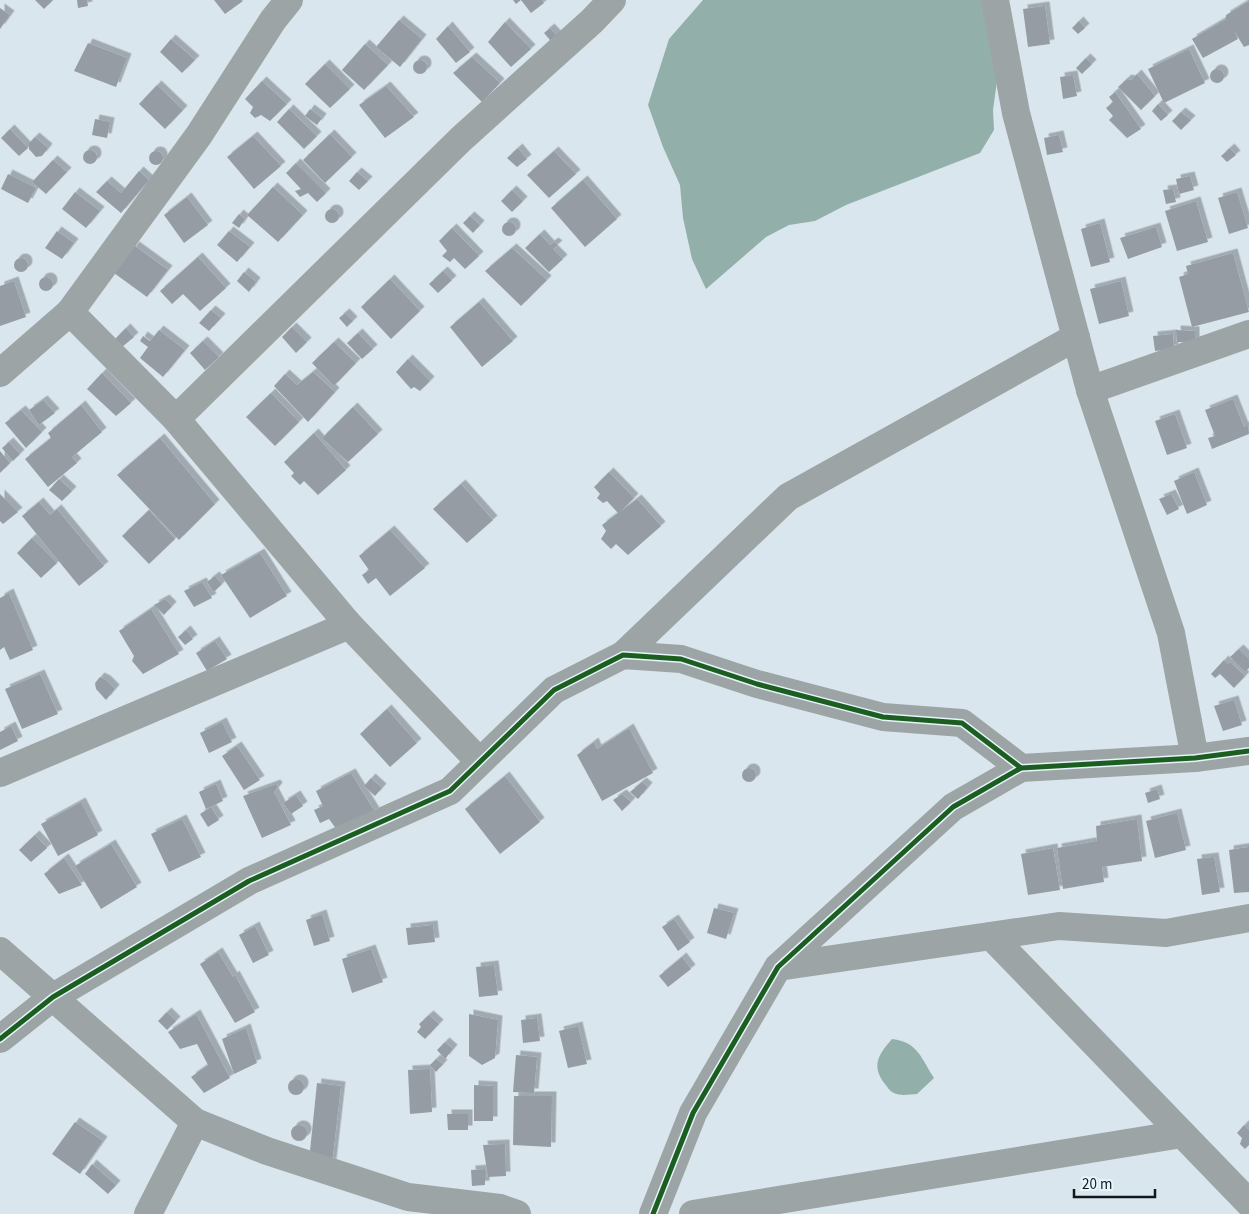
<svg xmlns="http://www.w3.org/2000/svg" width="1249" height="1214" font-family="'Source Sans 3',sans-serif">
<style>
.water{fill:#93afa9}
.building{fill:#959ca3;filter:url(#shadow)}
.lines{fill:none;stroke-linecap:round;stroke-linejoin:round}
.street{stroke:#9da4a6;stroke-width:28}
.cycleway-casing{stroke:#e6f4fc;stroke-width:8}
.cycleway{stroke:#1b5e20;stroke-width:5}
</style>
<defs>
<filter id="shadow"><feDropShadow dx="4.5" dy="-4.5" stdDeviation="0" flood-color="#0004"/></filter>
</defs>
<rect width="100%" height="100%" fill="#dae6ee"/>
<g class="water">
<path d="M703 0H983L1000 59 993 110 994 130 980 153 846 205 815 221 789 225 766 237 706 289 692 259 683 218 680 185 663 147 648 105 669 39Z"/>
<path d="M892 1039C918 1042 921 1058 934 1078L917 1094C911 1094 902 1096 897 1094 891 1093 888 1088 885 1084 871 1066 878 1055 892 1039Z"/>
</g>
<g class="building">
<path d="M35 0H53L44 9Z"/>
<path d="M77 0H87L88 6 78 8Z"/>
<path d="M214 0H241L243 1 225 14Z"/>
<path d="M513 0H542L544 3 531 13 521 0 516 4Z"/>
<path d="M1249 1V45L1244 47 1233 29 1238 39 1203 58 1192 39 1226 19V15Z"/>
<path d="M1045 6 1050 44 1028 47 1023 9Z"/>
<path d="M0 8 10 15 0 29Z"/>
<path d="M399 20 422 39 400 67 376 47Z"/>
<path d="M1079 21 1085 28 1078 34 1072 28Z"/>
<path d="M505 22 531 49 511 67 488 42Z"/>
<path d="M448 26 470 52 456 63 436 39Z"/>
<path d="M550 28 561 40 555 46 544 33Z"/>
<path d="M171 39 195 60 182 73 160 52Z"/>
<path d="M88 43 127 58 116 87 74 71Z"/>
<path d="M365 44 388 65 364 90 342 70Z"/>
<path d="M1189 49 1205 83 1164 103 1148 69Z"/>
<path d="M472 57 500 83 482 102 453 73Z"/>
<path d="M1086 58 1092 64 1082 74 1076 68Z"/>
<circle cx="420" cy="67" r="7"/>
<path d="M325 64 350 89 330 108 305 84Z"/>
<circle cx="1217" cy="76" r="7"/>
<path d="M1137 74 1155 96 1141 110 1118 87 1127 79 1131 80Z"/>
<path d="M1073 75 1077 96 1063 99 1060 77Z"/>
<path d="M262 81 287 104 270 121 261 115 255 118 250 113 253 107 245 99Z"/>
<path d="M157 85 183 110 165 129 139 104Z"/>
<path d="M386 86 414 117 385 138 359 105Z"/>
<path d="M1115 92 1141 129 1127 138 1109 120 1113 116 1106 108 1113 102 1109 97Z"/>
<path d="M1158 104 1168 115 1161 121 1152 111Z"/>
<path d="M289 109 317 136 304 149 277 122Z"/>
<path d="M310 109 322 118 317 125 305 116Z"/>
<path d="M1181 112 1191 120 1181 130 1172 121Z"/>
<path d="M95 119 110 122 107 138 92 135Z"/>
<path d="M10 129 28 148 19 156 1 138Z"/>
<path d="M330 134 352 157 325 183 303 160Z"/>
<path d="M1059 135 1063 152 1047 155 1044 138Z"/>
<path d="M253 136 281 166 254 189 227 157Z"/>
<path d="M35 137 48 148 42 156 36 157 29 149V143Z"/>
<path d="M518 148 527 159 517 167 507 158Z"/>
<path d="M1230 148 1236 155 1227 162 1221 156Z"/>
<circle cx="90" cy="157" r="7"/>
<circle cx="156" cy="158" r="7"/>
<path d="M554 151 576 174 549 198 527 175Z"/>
<path d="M53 160 67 172 46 194 32 182Z"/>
<path d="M296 163 326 193 317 202 308 193 300 197 295 191 301 189 286 173Z"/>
<path d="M139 171 149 180 121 213 96 192 107 181 121 193Z"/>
<path d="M357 172 368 181 359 190 349 181Z"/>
<path d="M8 174 36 188 28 203 1 189Z"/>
<path d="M1190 176 1194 190 1179 194 1176 179Z"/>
<path d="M583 180 617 219 585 247 551 208Z"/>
<path d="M273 187 303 215 278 242 247 215Z"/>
<path d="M1173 189 1176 202 1166 204 1163 190Z"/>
<path d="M512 190 523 201 512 212 501 201Z"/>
<path d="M75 192 100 211 86 228 62 209Z"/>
<path d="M1237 192 1248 228 1229 234 1218 198Z"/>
<path d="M187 197 208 225 184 243 164 215Z"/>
<path d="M1196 201 1208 242 1177 251 1165 211Z"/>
<circle cx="332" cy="216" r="7"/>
<path d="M239 214 245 219 239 228 232 223Z"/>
<path d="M470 216 480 225 473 233 463 223Z"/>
<circle cx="509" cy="229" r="7"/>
<path d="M1100 223 1110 262 1091 267 1081 229Z"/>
<path d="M1156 227 1162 247 1128 259 1120 238Z"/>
<path d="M452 228 479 256 465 269 454 258 450 262 442 256 447 251 439 241Z"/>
<path d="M57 231 74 243 62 259 45 248Z"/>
<path d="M229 231 250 247 237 262 217 245Z"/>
<path d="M540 234 550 245 554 242 558 245 553 249 563 259 549 272 525 248Z"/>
<path d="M135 246 168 270 147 297 114 273Z"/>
<path d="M512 248 547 280 521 306 485 271Z"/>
<path d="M1233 253 1249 312 1192 327 1179 277 1188 274 1186 266Z"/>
<path d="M198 257 226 288 200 311 183 294 172 304 160 291Z"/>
<circle cx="21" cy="265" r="7"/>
<path d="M443 271 452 280 438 293 429 284Z"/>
<path d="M244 272 256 282 249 292 237 281Z"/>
<circle cx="46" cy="284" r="7"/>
<path d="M390 279 420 311 391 339 361 307Z"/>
<path d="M14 281 26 317 0 326V286Z"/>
<path d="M1121 281 1129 316 1099 324 1090 289Z"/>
<path d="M479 302 513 341 482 367 450 327Z"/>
<path d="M211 310 221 318 209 331 199 323Z"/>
<path d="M345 313 353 321 347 327 339 318Z"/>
<path d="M292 327 307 342 296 353 282 337Z"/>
<path d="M126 328 134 337 122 347 114 340Z"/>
<path d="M159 330 185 350 163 377 140 358 148 347 140 341 143 336 150 341Z"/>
<path d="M1176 330 1195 331V343L1177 342Z"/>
<path d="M358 333 373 349 362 359 347 343Z"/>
<path d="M1173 334 1174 349 1155 351 1153 336Z"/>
<path d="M203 341 219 357 205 370 190 353Z"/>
<path d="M334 342 356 363 334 386 312 363Z"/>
<path d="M408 359 430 381 420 391 414 387 411 389 396 372Z"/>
<path d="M313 372 335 392 308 422 274 386 285 374 297 385Z"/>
<path d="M102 373 131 403 116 416 87 389Z"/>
<path d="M271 393 299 422 275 446 246 417Z"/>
<path d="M1233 399 1244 427 1248 425 1249 434 1212 449 1208 438 1215 436 1205 410Z"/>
<path d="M43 400 55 413 39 425 29 410Z"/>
<path d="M81 405 102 432 72 457 77 463 48 487 25 459 51 438 48 433Z"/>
<path d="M353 407 378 434 348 462 322 438Z"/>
<path d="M21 410 42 432 26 448 5 423Z"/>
<path d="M1175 414 1187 448 1167 455 1155 421Z"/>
<path d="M314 433 346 470 318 495 304 481 300 485 291 476 294 473 284 462Z"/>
<path d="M160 438 215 504 179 540 117 475Z"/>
<path d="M9 442 20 454 13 461 2 448Z"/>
<path d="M0 451 10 463 0 473Z"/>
<path d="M609 472 634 498 620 512 637 499 661 526 628 555 616 544 611 549 601 539 606 531 602 525 618 513 607 501 603 503 597 498 600 494 594 487Z"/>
<path d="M1194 472 1207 505 1187 514 1174 481Z"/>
<path d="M59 479 72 491 62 501 49 490Z"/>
<path d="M461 484 493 520 467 543 433 509Z"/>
<path d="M0 494 18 512 3 524 0 521Z"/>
<path d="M1171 494 1179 509 1167 515 1159 499Z"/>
<path d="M39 502 50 515 57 509 104 566 79 586 22 516Z"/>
<path d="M149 510 175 539 149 564 122 536Z"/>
<path d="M390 530 425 568 390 596 376 578 368 584 362 575 369 570 359 556Z"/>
<path d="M32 538 57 563 41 578 17 553Z"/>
<path d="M260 553 287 596 250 618 221 575Z"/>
<path d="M215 576 222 584 214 592 207 582Z"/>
<path d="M202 582 212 598 194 607 184 591Z"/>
<path d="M9 593 33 650 10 660 4 647 0 650V598Z"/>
<path d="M165 599 172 606 164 615 154 605Z"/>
<path d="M151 609 179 654 143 674 132 661 134 656 119 631Z"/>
<path d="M186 630 193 639 185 645 178 637Z"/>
<path d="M215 641 227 659 207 671 196 653Z"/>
<path d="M1239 649 1249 659V668L1245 672 1230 657Z"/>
<path d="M1224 660 1228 664 1230 662 1245 676 1234 688 1220 674 1215 678 1211 674Z"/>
<path d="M40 674 58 714 22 729 5 689Z"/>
<path d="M100 677 106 680 115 689 106 700 96 689 95 683Z"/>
<path d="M1234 700 1242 725 1223 731 1214 706Z"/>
<path d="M387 709 417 743 390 767 360 734Z"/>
<path d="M222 722 232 742 209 753 200 733Z"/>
<path d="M11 726 18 741 0 750V732Z"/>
<path d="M629 728 653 773 602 801 577 755 594 742 597 749Z"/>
<path d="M237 746 260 780 244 790 222 756Z"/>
<circle cx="749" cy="775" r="7"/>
<path d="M351 773 375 812 337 830 329 819 320 823 314 810 323 806 316 791Z"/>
<path d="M505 776 540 822 500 854 465 809Z"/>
<path d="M371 778 382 788 375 796 364 786Z"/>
<path d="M642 782 648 787 638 799 630 792Z"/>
<path d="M216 784 223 801 206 809 199 792Z"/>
<path d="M276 784 278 787 274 792 291 825 262 838 243 796Z"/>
<path d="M1157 789 1160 799 1148 803 1145 793Z"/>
<path d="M622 794 631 802 622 811 613 800Z"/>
<path d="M296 795 303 806 291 814 283 803Z"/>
<path d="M81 802 98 835 58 856 41 824Z"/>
<path d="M211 807 219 820 208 827 200 814Z"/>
<path d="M1177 813 1186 850 1155 858 1146 821Z"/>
<path d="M182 819 201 857 169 872 151 834Z"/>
<path d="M1137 819 1142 861 1102 867 1104 882 1063 889 1057 848 1097 841 1096 826Z"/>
<path d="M35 835 47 848 31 862 19 850Z"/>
<path d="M111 844 137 887 101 909 75 866Z"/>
<path d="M1249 847V892L1234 893 1229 850Z"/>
<path d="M1053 848 1060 890 1028 895 1021 854Z"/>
<path d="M1214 857 1220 892 1202 895 1197 859Z"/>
<path d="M64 858 82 885 59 894 44 874Z"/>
<path d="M714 908 734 913 726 939 707 933Z"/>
<path d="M322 914 330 941 314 946 306 920Z"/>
<path d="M674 919 690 942 678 951 662 927Z"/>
<path d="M433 925 435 942 408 945 406 928Z"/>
<path d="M255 926 269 955 253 963 239 935Z"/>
<path d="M371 949 383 982 352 993 342 959Z"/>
<path d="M218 952 233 977 235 975 255 1012 235 1023 200 964Z"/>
<path d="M682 957 691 969 668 987 659 976Z"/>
<path d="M494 965 498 995 479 997 476 967Z"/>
<path d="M167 1012 176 1021 167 1030 158 1021Z"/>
<path d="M196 1014 230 1078 204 1093 191 1077 208 1065 197 1044 180 1049 168 1032Z"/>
<path d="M469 1014 498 1020 495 1058 482 1065 469 1056Z"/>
<path d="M429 1015 439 1024 425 1039 417 1032 421 1027 419 1024Z"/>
<path d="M537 1018 540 1041 523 1043 521 1020Z"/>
<path d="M578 1026 587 1064 568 1068 559 1031Z"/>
<path d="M246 1028 257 1063 234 1074 222 1039Z"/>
<path d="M445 1042 453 1049 445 1059 437 1050Z"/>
<path d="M516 1055 537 1057 534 1093 513 1092Z"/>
<path d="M436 1059 443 1064 436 1072 430 1065Z"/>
<path d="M430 1069 432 1112 410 1114 408 1070Z"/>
<circle cx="296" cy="1087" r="8"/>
<path d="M317 1083 341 1086 332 1164 310 1151Z"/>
<path d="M474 1085 493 1086V1121H474Z"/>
<path d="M514 1096H552L551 1147 513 1145Z"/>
<path d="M447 1114H468V1130H448Z"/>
<path d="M75 1122 103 1141 80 1174 52 1154Z"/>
<circle cx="299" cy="1133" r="8"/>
<path d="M1244 1125 1249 1130V1145L1245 1149 1240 1144 1242 1138 1237 1133Z"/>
<path d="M505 1144 506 1176 488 1177 483 1145Z"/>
<path d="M92 1164 116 1185 108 1194 85 1174Z"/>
<path d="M485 1169V1185L472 1186 471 1170Z"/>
</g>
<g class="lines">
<g class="street">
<path d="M995 0 1016 113 1090 390 1171 633 1195 758"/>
<path d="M70 312 176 419 349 625 479 761"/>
<path d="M0 373 70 312 199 135 273 20 289 0"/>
<path d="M1090 390 1249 334"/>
<path d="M176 419 461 139 592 21 612 0"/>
<path d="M623 655 788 497 1076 337"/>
<path d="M0 773 349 625"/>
<path d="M991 936 1249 1203"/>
<path d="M0 951 195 1122 267 1151 408 1197 500 1208 517 1214"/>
<path d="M778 967 1059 926 1166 933 1249 918"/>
<path d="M0 1039 53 997 249 881 450 791 554 690 623 655 681 659 757 684 883 717 962 723 1021 768"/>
<path d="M148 1214 195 1122"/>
<path d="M653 1214 693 1113 778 967 953 807 1021 768 1195 758 1249 751"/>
<path d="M693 1214 1182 1134"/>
</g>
<g class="cycleway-casing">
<g id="cycleway">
<path d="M0 1039 53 997 249 881 450 791 554 690 623 655 681 659 757 684 883 717 962 723 1021 768"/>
<path d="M653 1214 693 1113 778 967 953 807 1021 768 1195 758 1249 751"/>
</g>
</g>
<use href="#cycleway" class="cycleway"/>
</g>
<path d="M1074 1189v8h81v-8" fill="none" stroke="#10181d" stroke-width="2.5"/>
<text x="1082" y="1189" font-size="15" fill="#10181d" stroke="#e6f4fc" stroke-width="4" paint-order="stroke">20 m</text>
</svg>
